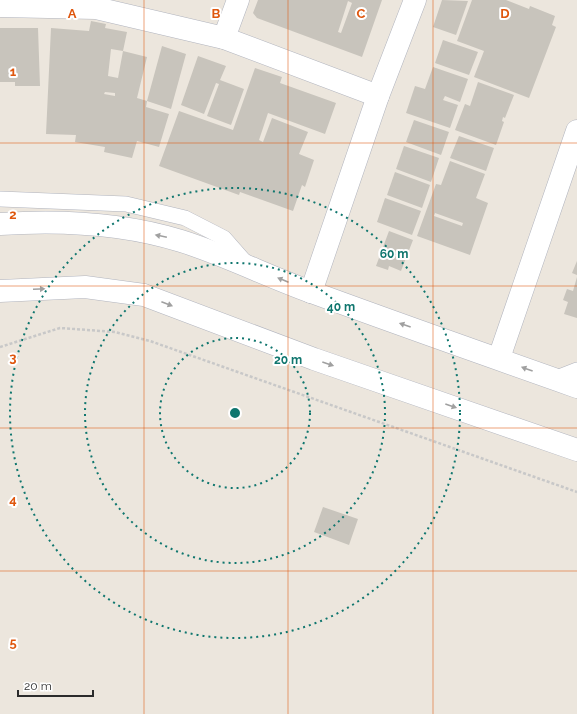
<svg xmlns="http://www.w3.org/2000/svg" width="577" height="714" font-family="Raleway,sans-serif">
<style>
.building{fill:#c8c4bc;fill-rule:evenodd}
.lines{fill:none;stroke-linecap:round;stroke-linejoin:round}
.service-casing{stroke:#b1b4be;stroke-width:16}
.minor-casing{stroke:#b1b4be;stroke-width:23}
.secondary-casing{stroke:#b1b4be;stroke-width:23}
.path{stroke:#c8c8c8;stroke-width:2.5;stroke-dasharray:3 2;stroke-linecap:butt}
.service{stroke:#fff;stroke-width:15}
.minor{stroke:#fff;stroke-width:22}
.secondary{stroke:#fff;stroke-width:22}
.oneway{fill:#a0a0a0}
.grid{fill:none;stroke:#df570e;stroke-width:1;stroke-opacity:0.55}
.ring{fill:none;stroke:#0f766e;stroke-width:2;stroke-dasharray:2 4}
.grid-label{font-size:13px;text-anchor:middle;font-weight:bold;fill:#df570e;stroke:#fff;stroke-width:4;stroke-linejoin:round;paint-order:stroke}
.centre{fill:#0f766e;stroke:#fff;stroke-width:2}
.ring-label{font-size:12px;text-anchor:middle;font-weight:bold;fill:#0f766e;stroke:#fff;stroke-width:4;stroke-linejoin:round;paint-order:stroke}
</style>
<rect width="100%" height="100%" fill="#ece6dd"/>
<g class="building">
<path d="M258 0H382L362 57 257 18 253 13ZM348 1 352 3 341 33 338 32Z"/>
<path d="M442 0 468 1 456 35 433 27Z"/>
<path d="M472 0H506L529 9 530 6 555 16 552 25 556 27 529 98 474 77 484 51 457 41Z"/>
<path d="M91 21 106 24 105 28 127 32 123 51 111 49 108 76 118 78 123 51 147 57 137 98 147 101 146 107 169 114 159 147 137 141 132 158 104 152 105 147 75 142 76 135 46 134 51 28 89 31ZM105 92 115 93V96L104 94Z"/>
<path d="M0 28H38L40 86H15V82H0Z"/>
<path d="M443 40 478 52 469 75 435 63Z"/>
<path d="M162 46 186 54 171 109 147 101Z"/>
<path d="M198 56 226 66 220 80 244 89 231 125 207 116 219 84 216 83 204 114 181 105Z"/>
<path d="M433 67 468 79 460 102 445 96 443 100 458 105 450 128 406 113 415 86 425 89Z"/>
<path d="M255 68 282 77 280 83 336 103 325 134 268 113 259 140 263 142 272 118 308 132 299 154 314 160 305 187 302 185 293 211 240 192 239 195 159 166 179 111 233 130Z"/>
<path d="M478 82 514 95 505 118 503 117 502 121 504 122 496 145 455 130 465 104 470 106Z"/>
<path d="M414 120 449 132 441 155 406 142Z"/>
<path d="M459 136 494 148 486 171 450 158Z"/>
<path d="M404 146 439 158 431 182 396 169Z"/>
<path d="M450 161 485 174 476 198 488 203 470 255 417 236 436 184 441 185ZM435 213 463 223 462 226 434 216Z"/>
<path d="M395 172 430 185 422 208 387 195Z"/>
<path d="M385 198 421 211 412 235 377 222Z"/>
<path d="M389 231 413 240 401 271 389 266 388 270 376 266Z"/>
<path d="M577 261V275L572 273Z"/>
<path d="M577 277V318L564 314 568 302 563 300 567 289 573 291Z"/>
<path d="M323 507 358 519 349 545 314 532Z"/>
</g>
<g class="lines">
<g class="service-casing">
<g id="service">
<path d="M0 199 126 204 185 218 224 238 246 263"/>
<path d="M554 379 577 370"/>
</g>
</g>
<g class="minor-casing">
<g id="minor">
<path d="M0 6 96 8 224 38 378 96"/>
<path d="M224 38 238 0"/>
<path d="M311 292 378 96 415 0"/>
<path d="M499 358 577 131"/>
</g>
</g>
<g class="secondary-casing">
<g id="secondary">
<path d="M0 224C60 220 123 223 181 241 226 255 269 277 314 293 401 325 489 356 577 387"/>
<path d="M0 291 85 287 144 295 314 359 577 450"/>
</g>
</g>
<path class="path" d="M0 347 60 328 115 332 150 341 577 492"/>
<use href="#service" class="service"/>
<use href="#minor" class="minor"/>
<use href="#secondary" class="secondary"/>
</g>
<defs><path id="oneway-solid" d="M-6-.8H1V-3.2L6.5 0L1 3.2V.8H-6Z"/></defs>
<g class="oneway">
<use href="#oneway-solid" transform="translate(161 236) rotate(-168)"/>
<use href="#oneway-solid" transform="translate(283 280) rotate(-157)"/>
<use href="#oneway-solid" transform="translate(39 289) rotate(-2)"/>
<use href="#oneway-solid" transform="translate(167 304) rotate(21)"/>
<use href="#oneway-solid" transform="translate(405 325) rotate(-161)"/>
<use href="#oneway-solid" transform="translate(328 364) rotate(19)"/>
<use href="#oneway-solid" transform="translate(527 369) rotate(-160)"/>
<use href="#oneway-solid" transform="translate(451 406) rotate(19)"/>
</g>
<path class="grid" d="M144 0V714M288 0V714M433 0V714M0 143H577M0 286H577M0 428H577M0 571H577"/>
<g class="ring">
<circle cx="235" cy="413" r="75"/>
<circle cx="235" cy="413" r="150"/>
<circle cx="235" cy="413" r="225"/>
</g>
<g class="grid-label">
<text x="72" y="18">A</text>
<text x="216" y="18">B</text>
<text x="361" y="18">C</text>
<text x="505" y="18">D</text>
<text x="13" y="76">1</text>
<text x="13" y="219">2</text>
<text x="13" y="362">3</text>
<text x="13" y="504">4</text>
<text x="13" y="647">5</text>
</g>
<circle cx="235" cy="413" r="6" class="centre"/>
<g class="ring-label">
<text x="394" y="258">60 m</text>
<text x="341" y="311">40 m</text>
<text x="288" y="364">20 m</text>
</g>
<path d="M18 690v6h75v-6" fill="none" stroke="#2b2b2b" stroke-width="2"/>
<text x="24" y="690" font-size="12" fill="#2b2b2b" stroke="#ffffff" stroke-width="3" paint-order="stroke">20 m</text>
</svg>
